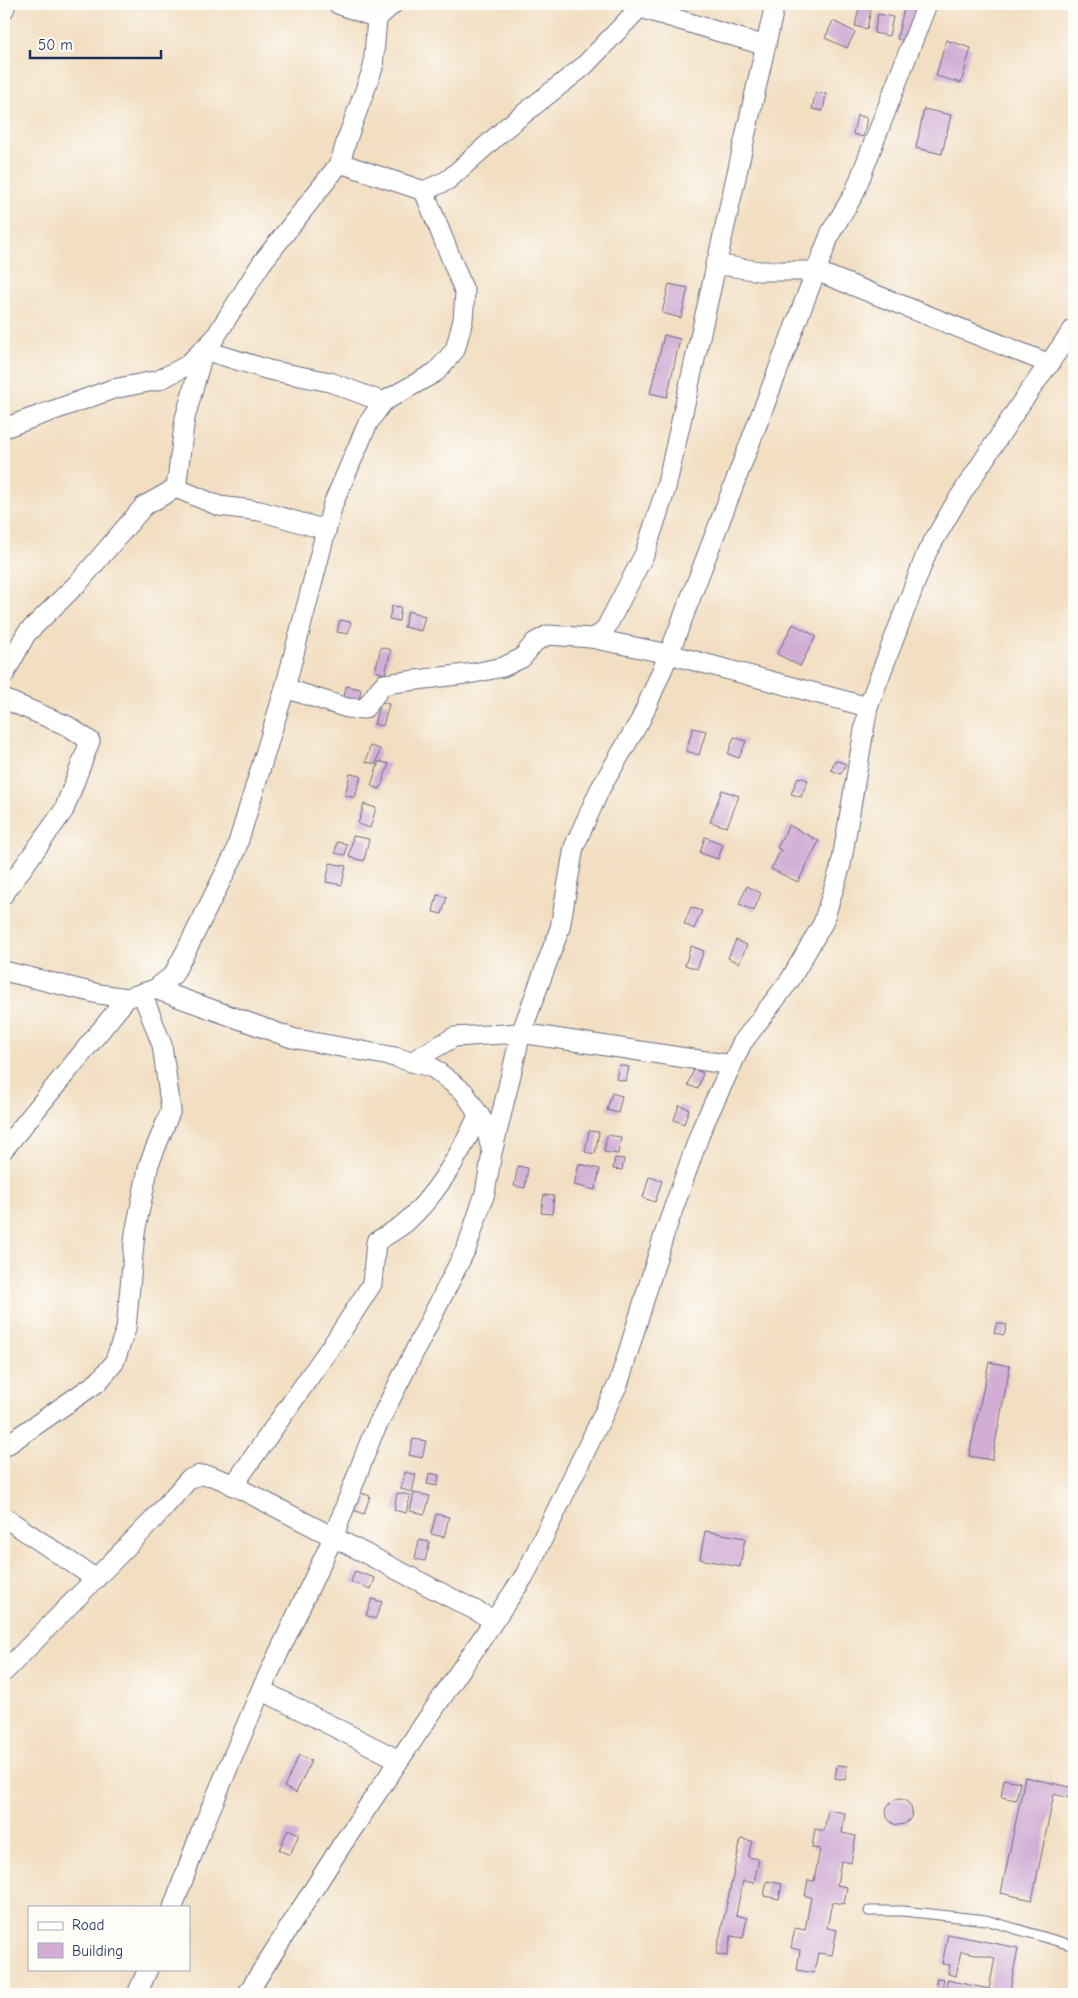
<svg xmlns="http://www.w3.org/2000/svg" width="1078" height="1998" font-family="'Comic Neue',sans-serif">
<style>
.building{fill:#d2aed5}
.lines{fill:none;stroke-linecap:round;stroke-linejoin:round}
.service-casing{stroke:#666c81;stroke-width:11}
.minor-casing{stroke:#666c81;stroke-width:21}
.service{stroke:#fff;stroke-width:9}
.minor{stroke:#fff;stroke-width:19}
</style>
<rect width="100%" height="100%" fill="#fdfcf7"/>
<filter id="ink" filterUnits="userSpaceOnUse"><feTurbulence type="fractalNoise" baseFrequency=".02" numOctaves="2"/><feDisplacementMap in="SourceGraphic" scale="10" xChannelSelector="R" yChannelSelector="G"/><feConvolveMatrix kernelMatrix="1 2 1 2 8 2 1 2 1" color-interpolation-filters="sRGB"/></filter>
<filter id="wash" filterUnits="userSpaceOnUse"><feTurbulence type="fractalNoise" baseFrequency=".0096" numOctaves="4" result="noise"/><feDisplacementMap in="SourceGraphic" scale="20" xChannelSelector="R" yChannelSelector="G"/><feGaussianBlur stdDeviation="1.12" result="paint"/><feColorMatrix in="noise" values="0 0 0 0 0 0 0 0 0 0 0 0 0 0 0 0 0 1.4 0 .05"/><feComposite in="paint" operator="in"/></filter>
<g filter="url(#wash)">
<rect width="100%" height="100%" fill="#f2dec1"/>
<g id="blocks">
<g class="building">
<path d="M860 4H872L867 29 855 26Z"/>
<path d="M905 4 917 7 909 42 897 39Z"/>
<path d="M878 14 893 17 889 36 874 33Z"/>
<path d="M833 21 855 32 847 48 825 38Z"/>
<path d="M946 40 971 48 961 83 936 76Z"/>
<path d="M816 92 826 94 823 111 812 109Z"/>
<path d="M924 109 951 115 942 154 916 148Z"/>
<path d="M857 115 867 118 863 137 853 134Z"/>
<path d="M669 284 688 288 681 318 662 313Z"/>
<path d="M664 335 680 339 667 397 650 393Z"/>
<path d="M392 606 401 607 399 621 389 619Z"/>
<path d="M408 611 425 616 421 631 404 627Z"/>
<path d="M340 620 351 622 348 634 337 632Z"/>
<path d="M793 624 816 636 800 666 777 654Z"/>
<path d="M381 647 391 650 385 674 375 671Z"/>
<path d="M346 686 361 689 358 707 343 704Z"/>
<path d="M380 702 389 704 383 726 374 724Z"/>
<path d="M693 728 706 731 699 755 686 751Z"/>
<path d="M734 737 746 741 739 758 728 754Z"/>
<path d="M370 746 380 749 376 764 366 762Z"/>
<path d="M835 760 846 764 841 774 831 770Z"/>
<path d="M379 761 389 764 380 789 371 786Z"/>
<path d="M350 774 361 776 355 798 345 795Z"/>
<path d="M798 777 808 780 801 797 791 794Z"/>
<path d="M722 790 739 796 727 827 710 822Z"/>
<path d="M364 804 376 808 370 828 358 824Z"/>
<path d="M789 825 819 841 798 882 771 869 781 850 777 848Z"/>
<path d="M353 836 369 839 364 861 349 857Z"/>
<path d="M705 837 723 844 718 859 700 853Z"/>
<path d="M337 842 347 844 345 855 335 853Z"/>
<path d="M330 863 346 866 342 885 326 882Z"/>
<path d="M747 886 761 893 754 911 739 904Z"/>
<path d="M437 895 447 897 442 914 433 912Z"/>
<path d="M691 907 702 911 694 929 684 924Z"/>
<path d="M736 940 747 945 739 963 728 958Z"/>
<path d="M691 946 704 951 697 969 685 965Z"/>
<path d="M619 1065 629 1067 626 1081 616 1079Z"/>
<path d="M694 1069 703 1073 698 1089 688 1085Z"/>
<path d="M612 1093 622 1096 618 1113 607 1110Z"/>
<path d="M679 1105 689 1109 684 1124 674 1120Z"/>
<path d="M589 1131 599 1132 595 1154 585 1152Z"/>
<path d="M607 1135 621 1137 618 1154 604 1152Z"/>
<path d="M615 1158 624 1159 622 1170 613 1169Z"/>
<path d="M579 1164 600 1169 595 1190 574 1185Z"/>
<path d="M518 1166 528 1168 525 1188 514 1186Z"/>
<path d="M649 1177 662 1181 655 1202 643 1198Z"/>
<path d="M544 1195 554 1196 552 1214 541 1213Z"/>
<path d="M997 1323 1007 1325 1004 1335 994 1333Z"/>
<path d="M989 1362 1010 1366 992 1460 969 1456Z"/>
<path d="M413 1439 426 1441 422 1458 409 1455Z"/>
<path d="M405 1472 416 1475 412 1492 401 1489Z"/>
<path d="M429 1473 439 1475 437 1486 427 1484Z"/>
<path d="M358 1492 370 1496 364 1514 353 1510Z"/>
<path d="M397 1493 410 1495 406 1513 394 1510Z"/>
<path d="M414 1493 430 1496 425 1514 410 1511Z"/>
<path d="M436 1514 449 1517 444 1537 431 1534Z"/>
<path d="M705 1531 745 1538 740 1567 700 1559Z"/>
<path d="M419 1540 430 1542 425 1561 415 1559Z"/>
<path d="M355 1571 375 1578 371 1589 351 1582Z"/>
<path d="M372 1599 382 1602 375 1619 366 1615Z"/>
<path d="M299 1755 311 1761 296 1793 284 1787Z"/>
<path d="M837 1765 847 1766 845 1780 835 1778Z"/>
<path d="M1025 1777 1074 1788V1799L1054 1794 1032 1900 1001 1893Z"/>
<path d="M1004 1779 1020 1782 1016 1800 1001 1797Z"/>
<circle cx="899" cy="1812" r="13"/>
<path d="M828 1810 845 1813 842 1833 856 1836 851 1863 841 1861 837 1885 847 1887 844 1904 832 1902 827 1928 837 1930 832 1955 818 1953 814 1973 797 1970 800 1950 791 1948 795 1928 805 1930 811 1897 805 1896 808 1880 814 1881 820 1849 812 1848 815 1829 824 1831Z"/>
<path d="M288 1829 299 1834 290 1855 279 1850Z"/>
<path d="M741 1839 752 1841 748 1857 759 1859 754 1883 743 1881 736 1915 747 1918 743 1938 731 1936 727 1956 716 1954Z"/>
<path d="M767 1881 782 1884 779 1899 764 1896Z"/>
<path d="M948 1934 1018 1948 1009 1994H944L947 1980 989 1989 995 1958 961 1951 956 1976 948 1974 950 1965 942 1964Z"/>
<path d="M937 1978 944 1979 941 1994H934Z"/>
</g>
</g>
</g>
<g filter="url(#ink)">
<use href="#blocks" fill-opacity="0" stroke="#666c81" stroke-width="1"/>
<g class="lines">
<g class="service-casing">
<path id="service" d="M869 1911H903L986 1920 1074 1946"/>
</g>
<g class="minor-casing">
<g id="minor">
<path d="M338 4 377 18"/>
<path d="M640 8 766 46"/>
<path d="M4 10 6 4"/>
<path d="M340 163 424 191 448 180 507 127 584 66 643 4"/>
<path d="M715 264 759 271H816L831 232 854 194 927 4"/>
<path d="M4 428 113 389 159 380 186 366 214 339 261 264 340 163 347 139 373 68 377 18 393 4"/>
<path d="M176 488 219 506 260 511 326 530"/>
<path d="M591 638 669 654 868 707"/>
<path d="M4 675 26 634 79 582 144 506 176 488 185 418 204 350 269 370 330 382 383 402"/>
<path d="M285 688 347 708 364 709C372 701 376 692 384 684L474 673 503 667 522 658 535 642 548 635 591 638 601 634 607 626 645 553 666 488 775 4"/>
<path d="M4 699 68 726 90 741 64 810 4 894"/>
<path d="M4 971 99 994 127 998 155 989 173 975 187 949 235 853 285 688 333 504 368 423 383 402 436 372 455 350 463 320 465 293 424 191"/>
<path d="M155 989 292 1038 395 1057 433 1068 464 1092 485 1124 492 1153 485 1193 467 1247 372 1436 333 1538 261 1690 200 1834 173 1907"/>
<path d="M411 1062 454 1037 521 1033 732 1065"/>
<path d="M4 1149 127 998"/>
<path d="M493 1149 521 1033 560 928 574 847 600 789 641 719 669 654 816 271 1050 364"/>
<path d="M4 1447 98 1382 114 1363 126 1329 135 1233 149 1164 171 1110 162 1045 142 993"/>
<path d="M233 1486 339 1335 372 1284 376 1242C385 1236 396 1230 405 1223 438 1194 461 1153 479 1114"/>
<path d="M4 1517 96 1579"/>
<path d="M4 1672 153 1520 189 1479 200 1475 212 1476 225 1481 494 1620"/>
<path d="M261 1690 399 1760"/>
<path d="M137 1994 148 1969"/>
<path d="M247 1994 341 1846 525 1575 619 1382 664 1235 702 1128 742 1043 790 980 823 923 841 865 868 707 927 552 955 504 1019 406 1074 328"/>
</g>
</g>
<use href="#service" class="service"/>
<use href="#minor" class="minor"/>
</g>
</g>
<rect width="1078" height="1998" fill="none" stroke="#fdfcf7" stroke-width="20"/>
<rect x="28" y="1906" width="162" height="65" fill="#fdfcf7" stroke="#a3aaba"/>
<rect x="38" y="1922" width="25" height="8" fill="#ffffff" stroke="#a3aaba"/>
<text x="72" y="1930" font-size="15" fill="#1b2f5e">Road</text>
<rect x="38" y="1943" width="25" height="15" fill="#d2aed5" stroke="#a3aaba"/>
<text x="72" y="1956" font-size="15" fill="#1b2f5e">Building</text>
<path d="M30 50v8h131v-8" fill="none" stroke="#1b2f5e" stroke-width="2.5"/>
<text x="38" y="50" font-size="15" fill="#1b2f5e" stroke="#fdfcf7" stroke-width="4" paint-order="stroke">50 m</text>
</svg>
